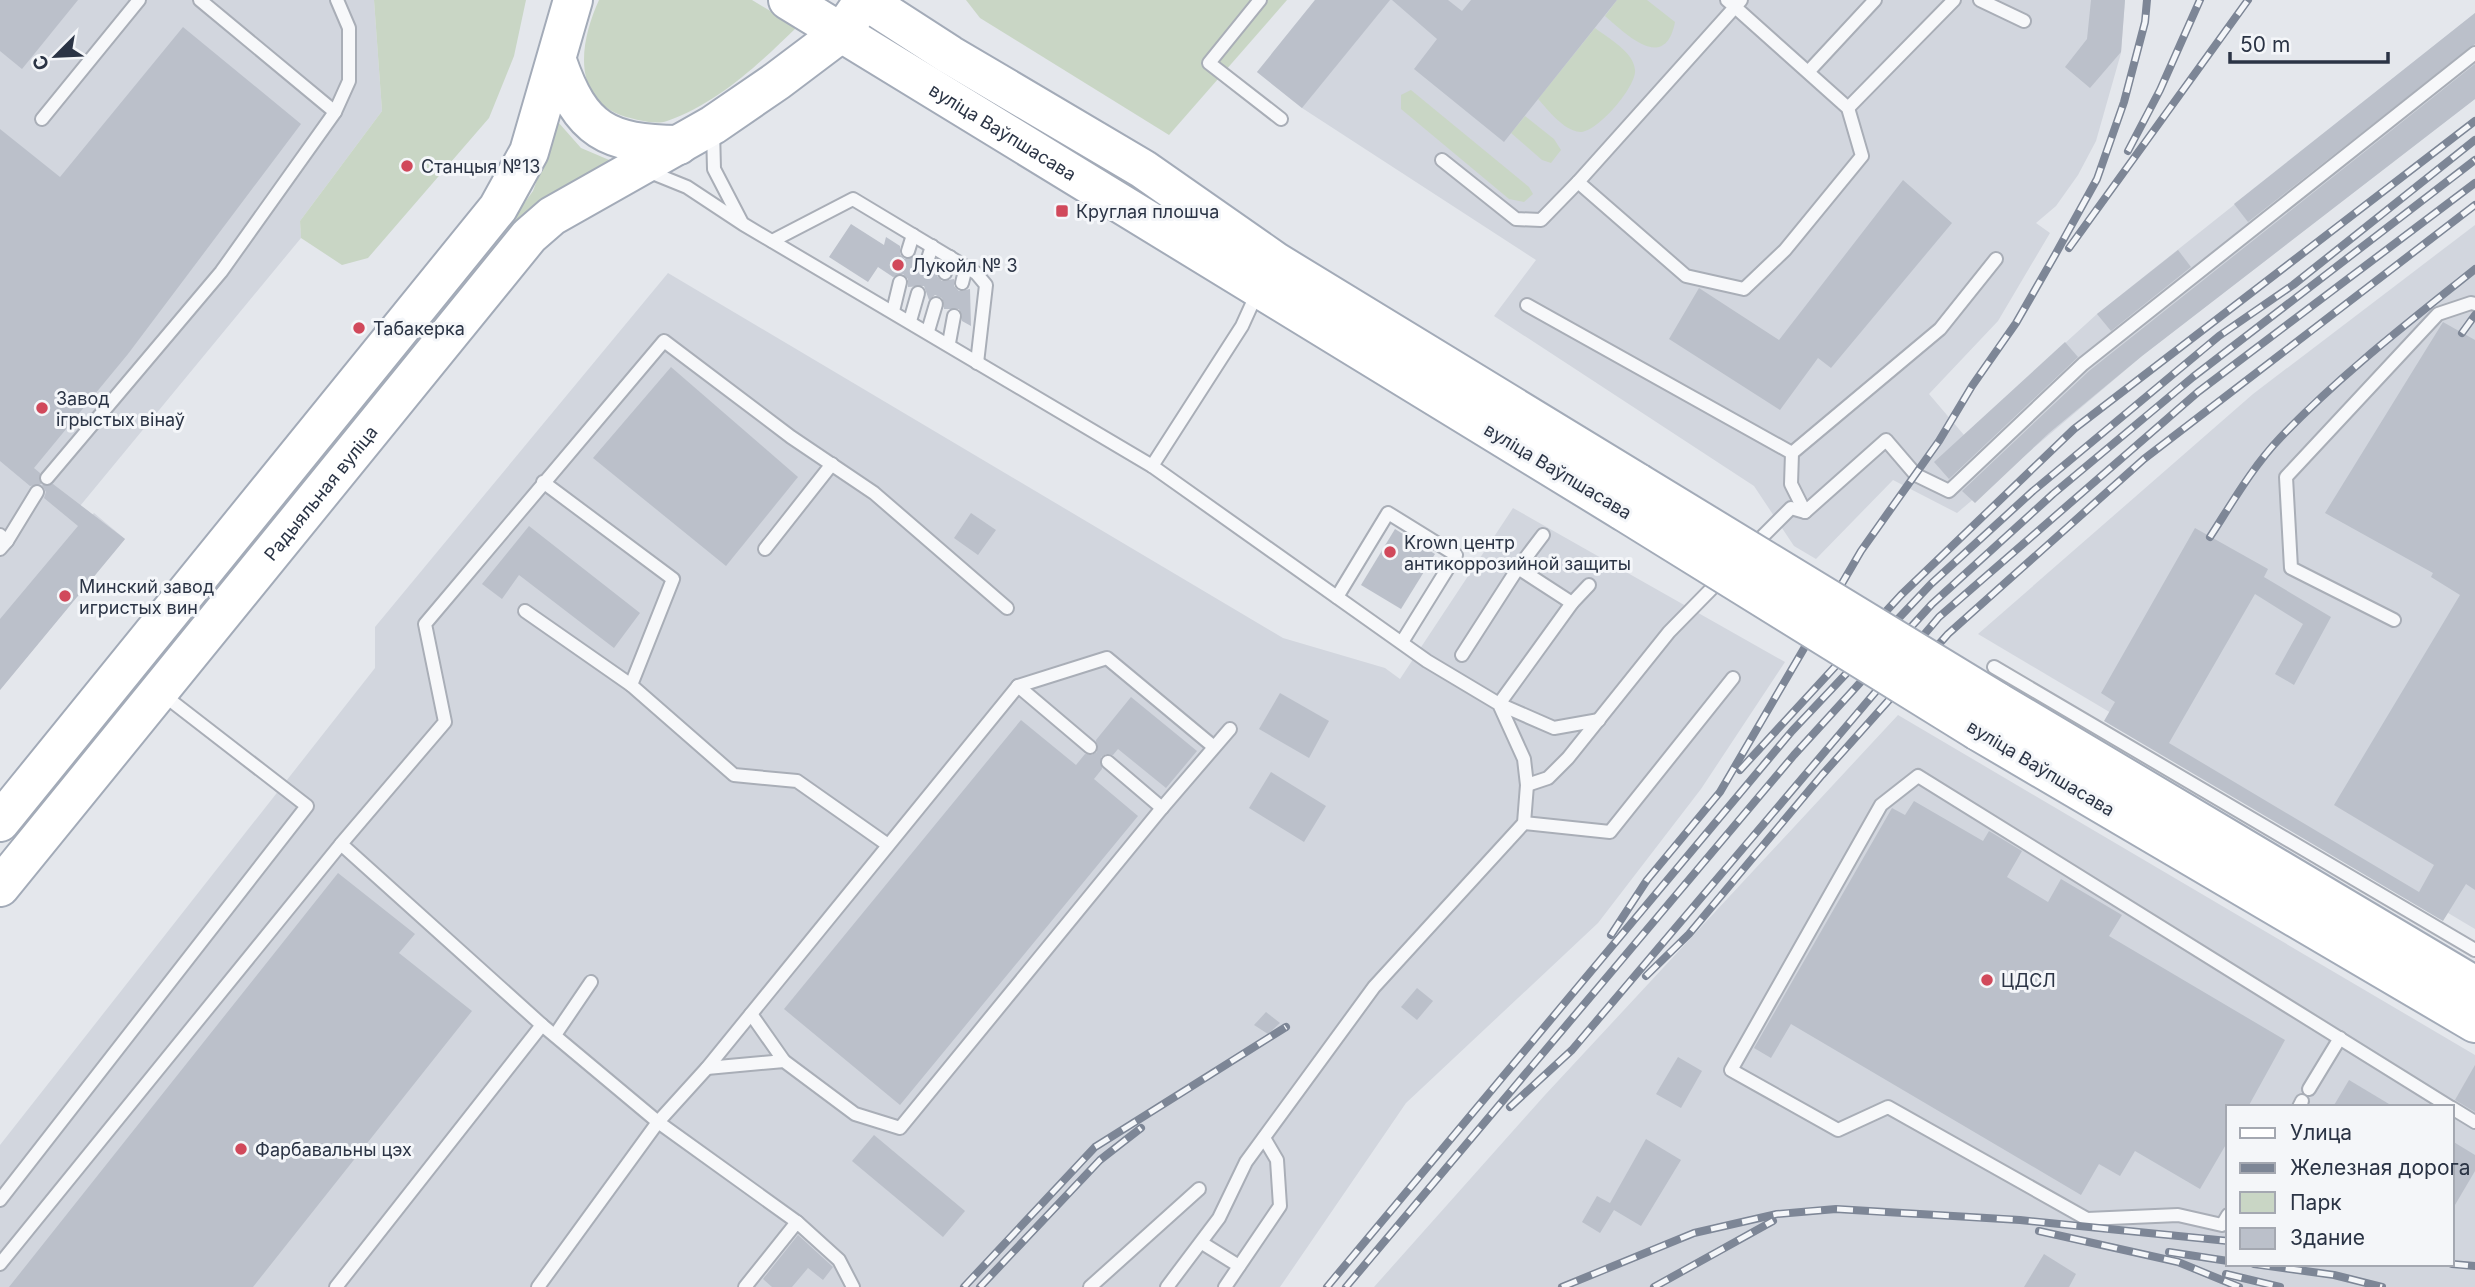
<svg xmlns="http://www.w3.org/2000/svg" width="2475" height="1287" font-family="Inter,sans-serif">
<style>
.built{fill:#d2d6de;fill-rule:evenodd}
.green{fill:#c9d6c5}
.building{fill:#bbc0ca}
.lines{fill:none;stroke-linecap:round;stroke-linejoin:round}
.service-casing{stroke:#a9aeb7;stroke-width:16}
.primary-casing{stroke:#a3abb8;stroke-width:42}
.service{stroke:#f7f8fa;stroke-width:12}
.primary{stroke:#fff;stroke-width:38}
.rail-casing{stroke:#7d8696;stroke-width:8}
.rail{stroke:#f4f6f9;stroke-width:5;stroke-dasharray:16;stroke-linecap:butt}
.primary-bridge-casing{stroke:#a3abb8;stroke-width:42;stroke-linecap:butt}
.primary-bridge{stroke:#fff;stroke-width:38}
.poi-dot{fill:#d1495b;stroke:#f4f6f9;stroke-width:2.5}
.labels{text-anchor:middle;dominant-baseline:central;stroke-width:6;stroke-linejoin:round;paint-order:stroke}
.street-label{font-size:18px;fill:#2b3445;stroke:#f4f6f9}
.poi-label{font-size:18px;fill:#2b3445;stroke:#f4f6f9;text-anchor:start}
</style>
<rect width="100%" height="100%" fill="#e4e7ec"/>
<g class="built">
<path d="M0 0H374L382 111 300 221 301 238 80 506 91 516 94 513 125 539 0 690Z"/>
<path d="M1315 0H2125L2121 53 2096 141 2078 175 2056 206 2036 223 2050 233 1998 321 1929 394 1964 435 2097 314 2475 13V99L2142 356 1957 513 1893 480 1816 559 1794 546 1754 486 1494 316 1536 260 1302 108 1257 72Z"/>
<path d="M2475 225V929L1978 634 2253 394Z"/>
<path d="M668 273 1283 638 1385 668 1400 679 1513 508 1785 662 1701 789 1598 923 1406 1103 1280 1287H0V1145L375 668V627Z"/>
<path d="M1898 715 2475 1055V1287H1374L1545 1095ZM2228 1107H2452V1264H2228Z"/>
</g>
<g class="green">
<path d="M374 0H526L514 56 489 118 368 258 342 265 301 238 300 221 382 111Z"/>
<path d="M599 0H752L797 27C759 64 718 103 667 121 655 125 638 120 626 117 570 99 580 42 599 0Z"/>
<path d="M966 0H1287L1169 135 980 18Z"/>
<path d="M1617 0H1647L1675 22C1665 74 1625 33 1605 16Z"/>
<path d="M1595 28C1608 38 1634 52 1635 70 1637 86 1597 133 1580 132 1563 130 1549 111 1538 99Z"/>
<path d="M1411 90 1529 187 1533 194 1524 202 1509 199 1401 109V95Z"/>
<path d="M1525 116 1554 139 1561 150 1551 163 1542 160 1511 133Z"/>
<path d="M558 122 581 148 614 162 512 229 509 224 533 191Z"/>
</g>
<g class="building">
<path d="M0 0H78L22 69 0 51Z"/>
<path d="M1315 0H1390L1302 108 1257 72Z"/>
<path d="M1392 0H1448L1462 11 1471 0H1617L1504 142 1414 69 1437 39Z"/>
<path d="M2091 0H2125L2121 52 2090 88 2065 67 2087 39Z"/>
<path d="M2475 13V44L2248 222 2234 204Z"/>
<path d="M183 27 301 124 128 354 34 468 40 473 41 484 30 486 0 461V129L60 177Z"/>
<path d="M2475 64V99L2142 356 2049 433 1975 503 1962 491 2089 371Z"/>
<path d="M1903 180 1952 223 1831 368 1818 358 1780 410 1669 339 1699 288 1779 340Z"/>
<path d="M851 224 884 245 886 237 900 246V254L905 259 915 255 919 258V265L924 270 937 269V276L942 281 954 279V286L959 291 970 289 971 326 962 321 959 309H944L942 298 935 295 929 300 924 286 908 287V279L903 274 893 277 878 267 868 282 829 257Z"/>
<path d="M2178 250 2191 267 2111 331 2097 314Z"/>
<path d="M2443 322 2475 340V890L2466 884 2443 921 2104 721 2115 702 2101 693 2195 528 2268 569 2264 577 2331 617 2294 685 2275 674 2303 624 2255 594 2169 743 2419 892 2434 865 2334 805 2460 595 2431 577 2433 573 2325 513Z"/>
<path d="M2065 342 2078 357 1949 479 1934 462Z"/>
<path d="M671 367 798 477 726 566 593 458Z"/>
<path d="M53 484 125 539 0 690V619L78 526 44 498 46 492 42 485Z"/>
<path d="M971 513 996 530 978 555 954 538Z"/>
<path d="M529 526 640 613 614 648 519 575 502 599 482 584Z"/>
<path d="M1395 529 1435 554 1401 609 1361 585Z"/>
<path d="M1280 693 1329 721 1309 758 1259 729Z"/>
<path d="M1131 697 1197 751 1166 788 1118 749 1113 755 1106 754 1101 757 1102 769 1094 779 1138 816 900 1105 784 1009 1021 720 1076 765 1085 754 1092 755 1097 752 1096 740Z"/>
<path d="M1271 772 1326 806 1304 842 1249 808Z"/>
<path d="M1914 801 1983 841 1989 831 2022 851 2007 877 2048 902 2061 879 2122 915 2109 936 2285 1040 2248 1107H2228V1141L2200 1189 2135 1151 2120 1176 2099 1164 2081 1195 1791 1024 1771 1058 1754 1048 1892 808 1905 815Z"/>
<path d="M338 873 415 934 399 953 472 1011 253 1287H9Z"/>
<path d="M1417 988 1433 1001 1417 1020 1401 1007Z"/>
<path d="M1266 1012 1280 1023 1268 1034 1254 1025Z"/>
<path d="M1678 1057 1702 1071 1681 1108 1656 1094Z"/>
<path d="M2475 1065V1112L2455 1100Z"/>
<path d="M2349 1080 2394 1107H2333Z"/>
<path d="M874 1135 965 1211 943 1237 852 1161Z"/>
<path d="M1646 1139 1681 1160 1641 1226 1614 1210 1600 1233 1582 1222 1597 1196 1610 1203Z"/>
<path d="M2452 1141 2475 1155V1171L2452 1210Z"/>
<path d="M798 1235 833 1267 823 1280 808 1268 792 1287H772L763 1279Z"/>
<path d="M2044 1254 2076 1274 2069 1287H2024Z"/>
</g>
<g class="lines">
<g class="service-casing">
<g id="service">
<path d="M200 0 335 112"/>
<path d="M1260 0 1209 63 1281 119"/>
<path d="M1727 0 1735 7 1578 182 1686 276 1744 289 1785 250 1862 156 1848 108 1735 7 1741 0"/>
<path d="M1980 0 2024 21"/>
<path d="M1809 71 1875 0"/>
<path d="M1848 108 1954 0"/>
<path d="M42 119 139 0"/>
<path d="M713 130 714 169 741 221"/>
<path d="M1442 160 1516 219 1541 220 1578 182"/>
<path d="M645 170 687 187 743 224 1152 466 1242 326 1257 293"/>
<path d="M772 241 853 199 976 273 986 285 977 363"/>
<path d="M908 251 913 235"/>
<path d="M927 262 932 246"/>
<path d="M945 273 950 257"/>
<path d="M962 283 966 267"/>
<path d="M1527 305 1792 453 1791 484 1805 512"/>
<path d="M893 311 900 282"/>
<path d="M910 321 918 293"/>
<path d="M928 331 936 304"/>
<path d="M949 343 954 316"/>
<path d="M1792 453 1940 329 1996 259"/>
<path d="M1152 466 1427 661 1499 704 1524 759 1527 785 1524 823 1374 987 1246 1162 1219 1218 1167 1287"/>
<path d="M47 478 221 272 335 112 349 81V28L337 0"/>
<path d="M543 482 673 579 631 685 734 775 797 781 888 845"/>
<path d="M0 535 7 541 0 549"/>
<path d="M7 541 37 492"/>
<path d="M1752 547 1791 508 1805 512 1886 440 1916 475 1949 491 2083 364 2475 53"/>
<path d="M765 549 832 464"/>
<path d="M1518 568 1543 535"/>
<path d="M1589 585 1572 603 1499 704 1554 728 1599 720"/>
<path d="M1337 597 1388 513 1456 555 1402 642"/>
<path d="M525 611 631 685"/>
<path d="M2394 620 2291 568 2286 477 2438 314 2471 303 2475 304"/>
<path d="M1462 655 1518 568 1572 603"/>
<path d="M1994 667 2475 950"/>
<path d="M1018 686 1090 747"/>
<path d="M1108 762 1162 808"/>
<path d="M1527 785 1548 778 1568 758 1669 632 1722 578"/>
<path d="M1524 823 1610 832 1733 678"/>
<path d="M341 844 542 1025 658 1122 797 1222"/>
<path d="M751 1014 784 1061"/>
<path d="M555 1035 591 982"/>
<path d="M707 1068 784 1061 855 1114 900 1128 1162 808 1230 729"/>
<path d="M2309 1089 2340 1038"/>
<path d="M2299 1107 2302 1101"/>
<path d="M2452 1108 2475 1122"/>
<path d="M0 1200 307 806 161 693"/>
<path d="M2228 1215 2222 1225 2178 1215 2087 1219 1888 1107 1838 1130 1731 1070 1881 805 1918 776 2450 1107"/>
<path d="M1202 1243 1239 1266"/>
<path d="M0 1264 341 844 445 722 425 624 664 341 791 437 874 493 1007 608"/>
<path d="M336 1287 542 1025"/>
<path d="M538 1287 658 1122 707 1068 1018 686 1107 658 1214 747"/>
<path d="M745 1287 797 1222 839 1260 853 1287"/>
<path d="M1090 1287 1199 1189"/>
<path d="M1225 1287 1280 1206 1277 1160 1264 1138"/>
</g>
</g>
<g class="primary-casing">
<g id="primary">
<path id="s1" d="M788 0 1623 511"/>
<path d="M865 0 950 55 1143 169 1276 262 1638 483"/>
<path d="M557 61C581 131 607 144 679 145"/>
<path d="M1996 701 2475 986"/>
<path d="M1978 731 2475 1023"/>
<path d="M0 822 498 208 529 152 573 0"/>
<path id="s2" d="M0 887 529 236 552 216 713 125 777 81 842 32 864 0"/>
</g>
</g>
<use href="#service" class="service"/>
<use href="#primary" class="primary"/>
<g class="rail-casing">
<g id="rail">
<path d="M2128 151 2160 90 2200 0"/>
<path d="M2069 248 2248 0"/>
<path d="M2462 333 2475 315"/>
<path d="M2210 537C2232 503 2253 466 2281 437 2340 375 2409 322 2475 269"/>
<path d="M1740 770 1901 595 2074 429 2475 121"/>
<path d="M1611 935 1647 880 1720 792 1861 551 1939 441 1972 386 2016 323 2055 255 2097 179 2124 102 2145 22 2147 0"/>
<path d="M1646 976 1689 934 1822 775 1948 634 2144 459 2475 205"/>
<path d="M1510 1107 1572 1050 1939 617 2198 392 2475 183"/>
<path d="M2039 1231 2178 1262 2239 1287"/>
<path d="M2169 1252 2228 1261"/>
<path d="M2254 1264 2334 1275 2382 1287"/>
<path d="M2452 1264 2475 1266"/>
<path d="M2226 1274 2280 1287"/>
<path d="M964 1287 1095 1147 1286 1027"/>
<path d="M980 1287 1100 1160 1141 1128"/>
<path d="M1327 1287 1792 731 1931 584 2033 491 2219 336 2293 285 2475 140"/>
<path d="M1346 1287 1794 755 1932 604 2053 494 2193 377 2475 160"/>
<path d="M1562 1287 1694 1233 1777 1214 1836 1209 2020 1220 2228 1241"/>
<path d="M1654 1287 1773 1221"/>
</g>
</g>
<use href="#rail" class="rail"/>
<g class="primary-bridge-casing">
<g id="primary-bridge">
<path d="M1638 483 1996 701"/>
<path d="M1623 511 1978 731"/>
</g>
</g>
<use href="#primary-bridge" class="primary-bridge"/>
</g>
<g class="poi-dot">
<circle cx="407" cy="166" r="7"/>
<rect x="1055" y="204" width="14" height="14" rx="3.5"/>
<circle cx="898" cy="265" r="7"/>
<circle cx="359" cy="328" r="7"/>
<circle cx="42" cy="408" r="7"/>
<circle cx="1390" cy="552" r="7"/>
<circle cx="65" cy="596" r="7"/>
<circle cx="1987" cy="980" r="7"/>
<circle cx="241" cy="1149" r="7"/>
</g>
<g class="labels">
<g class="street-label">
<text stroke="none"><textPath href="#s1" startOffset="252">вуліца Ваўпшасава</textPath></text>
<text transform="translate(1558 471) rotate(31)">вуліца Ваўпшасава</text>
<text stroke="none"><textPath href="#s2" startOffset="508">Радыяльная вуліца</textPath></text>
<text transform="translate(2041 768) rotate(31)">вуліца Ваўпшасава</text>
</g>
<g class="poi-label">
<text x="421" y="166">Станцыя №13</text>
<text x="1076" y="211">Круглая плошча</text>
<text x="912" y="265">Лукойл № 3</text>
<text x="373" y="328">Табакерка</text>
<text x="56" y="398">Завод<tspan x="56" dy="21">ігрыстых вінаў</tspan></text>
<text x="1404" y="542">Krown центр<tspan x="1404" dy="21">антикоррозийной защиты</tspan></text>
<text x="79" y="586">Минский завод<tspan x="79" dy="21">игристых вин</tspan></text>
<text x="2001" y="980">ЦДСЛ</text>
<text x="255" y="1149">Фарбавальны цэх</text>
</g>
</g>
<rect x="2226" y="1105" width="228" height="161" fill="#f4f6f9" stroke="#a4a8b1" stroke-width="2"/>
<rect x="2240" y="1128" width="35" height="10" fill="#ffffff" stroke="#a4a8b1" stroke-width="2"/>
<text x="2290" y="1140" font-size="21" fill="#2b3445">Улица</text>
<rect x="2240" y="1163" width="35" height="10" fill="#7d8696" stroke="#a4a8b1" stroke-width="2"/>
<text x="2290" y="1175" font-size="21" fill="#2b3445">Железная дорога</text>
<rect x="2240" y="1192" width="35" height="21" fill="#c9d6c5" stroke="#a4a8b1" stroke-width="2"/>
<text x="2290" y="1210" font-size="21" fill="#2b3445">Парк</text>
<rect x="2240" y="1228" width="35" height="21" fill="#bbc0ca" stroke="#a4a8b1" stroke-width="2"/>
<text x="2290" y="1245" font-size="21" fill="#2b3445">Здание</text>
<g transform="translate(56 56) rotate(246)" stroke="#f4f6f9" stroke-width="5" paint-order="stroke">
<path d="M0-5L12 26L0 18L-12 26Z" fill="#2b3445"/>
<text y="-10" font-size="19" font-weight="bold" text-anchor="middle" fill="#2b3445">С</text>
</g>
<path d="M2230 52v10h158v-10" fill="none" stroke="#2b3445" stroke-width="3.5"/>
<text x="2240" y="52" font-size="21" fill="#2b3445" stroke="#f4f6f9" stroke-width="5" paint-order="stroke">50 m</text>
</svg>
